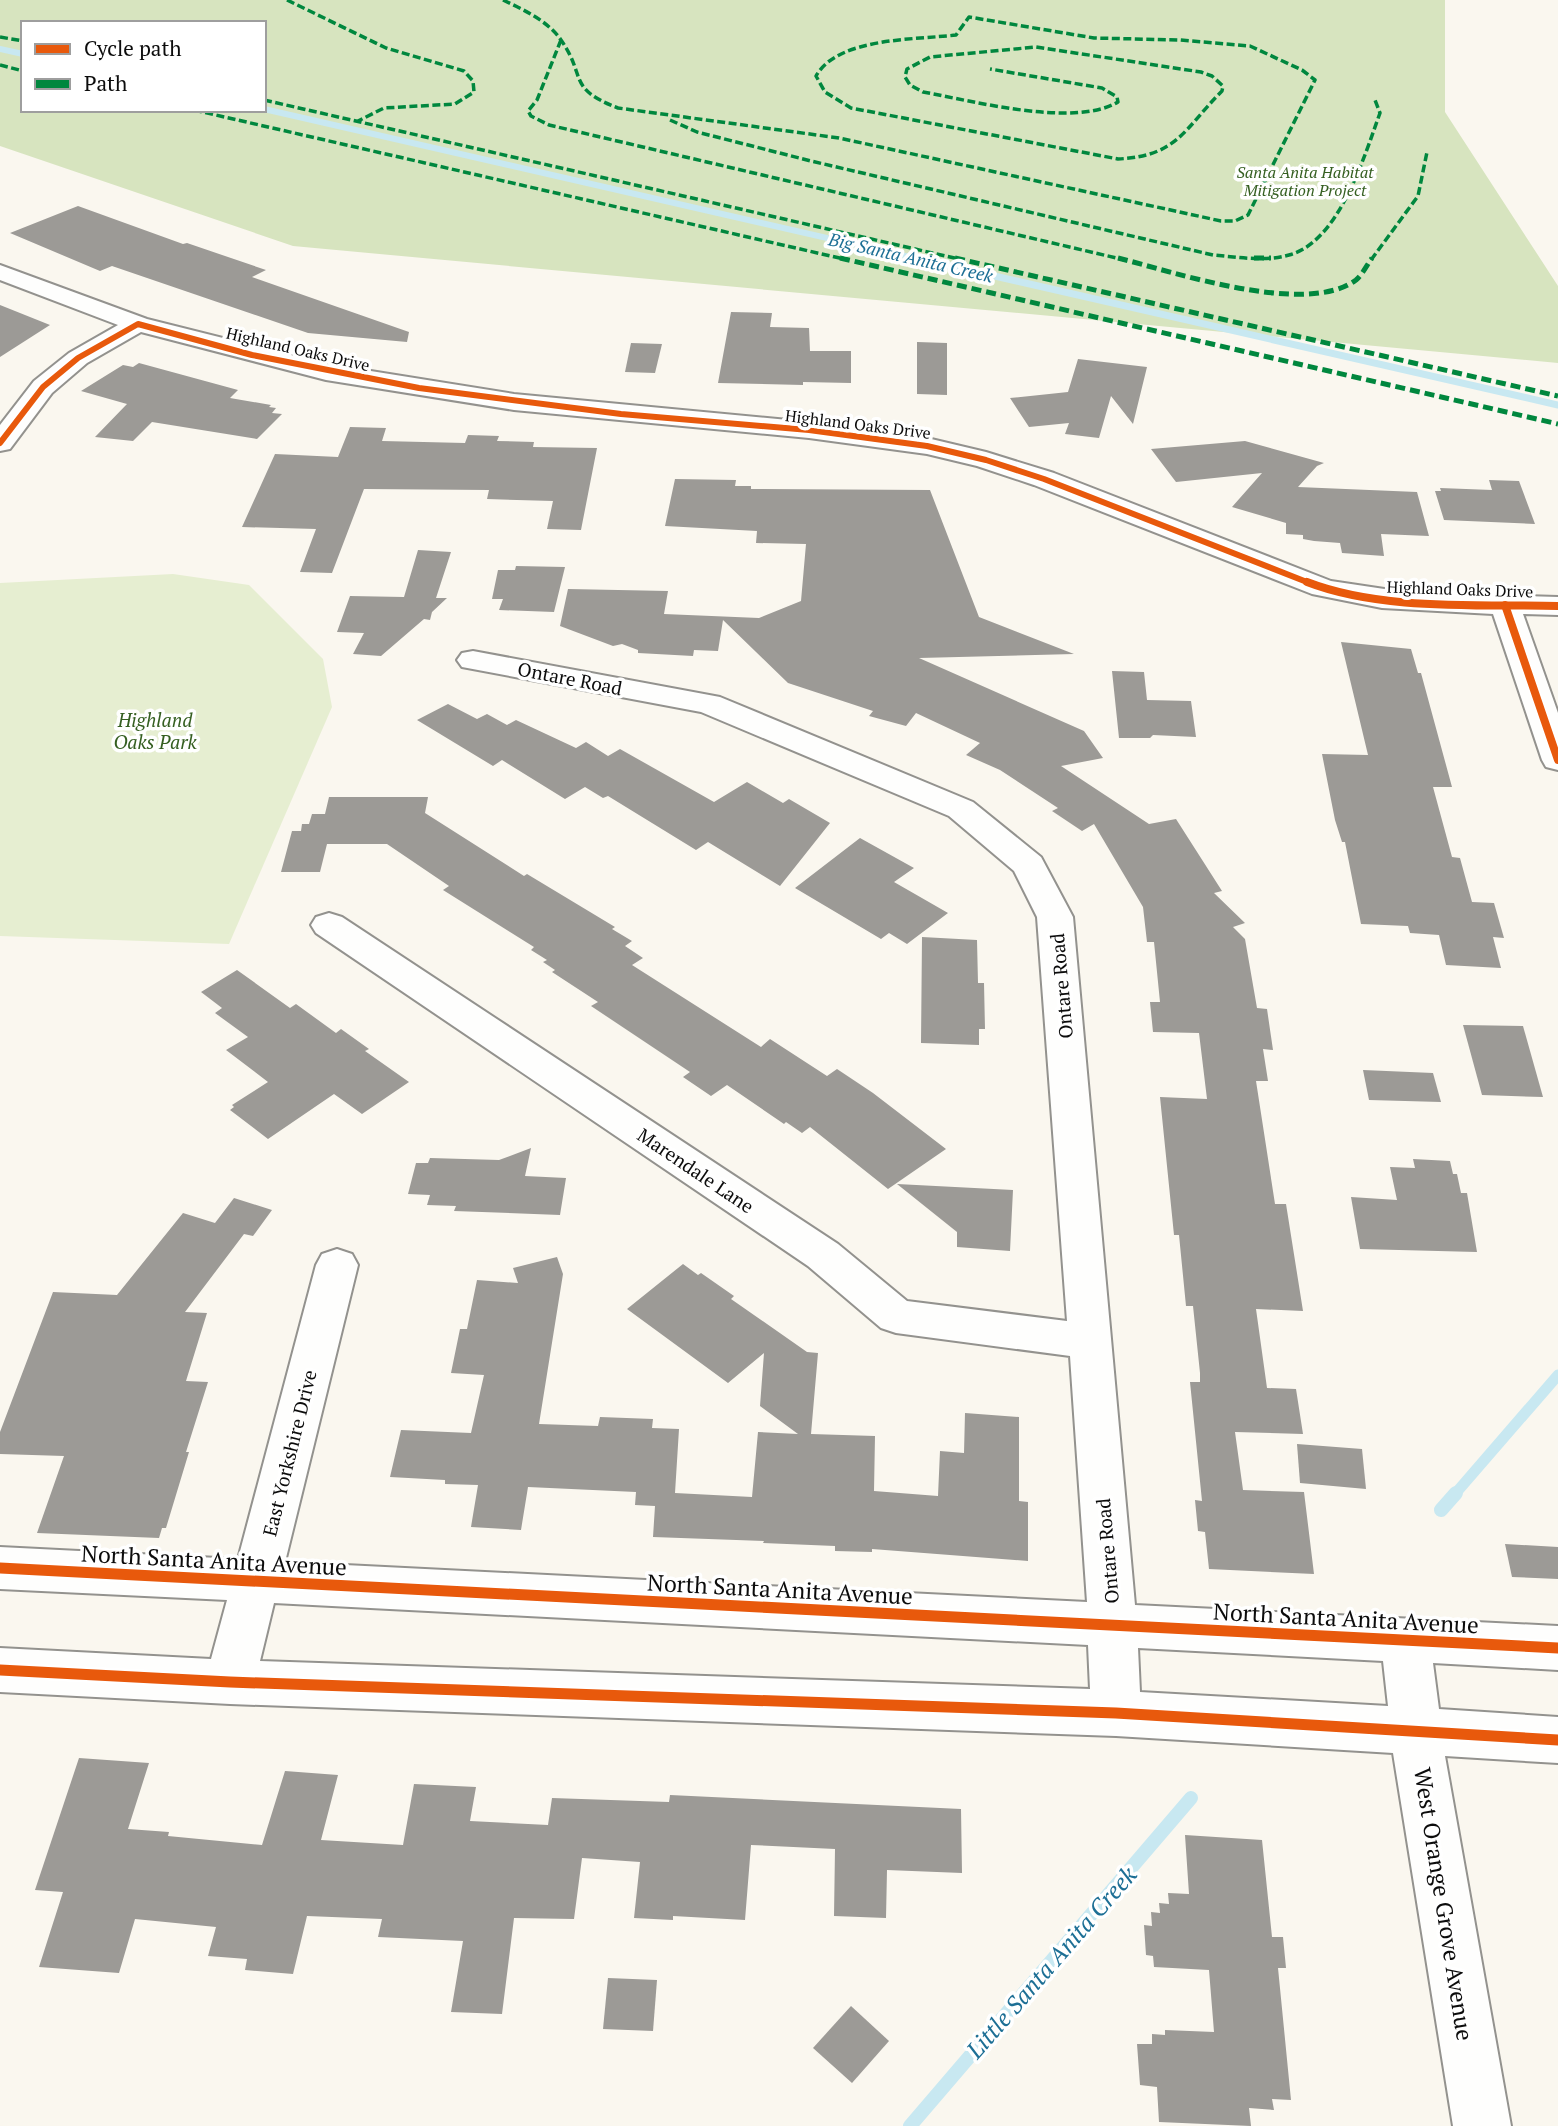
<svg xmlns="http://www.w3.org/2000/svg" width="1558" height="2126" font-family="'PT Serif',serif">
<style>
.green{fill:#e6eed1}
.forest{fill:#d7e4bf;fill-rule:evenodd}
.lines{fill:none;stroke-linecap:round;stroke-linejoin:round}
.stream-far3{stroke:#c8e8f1;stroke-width:6}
.stream-far2{stroke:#c8e8f1;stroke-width:7}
.stream-far1{stroke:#c8e8f1;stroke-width:11}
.stream{stroke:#c8e8f1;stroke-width:14}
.building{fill:#9c9a96}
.minor-casing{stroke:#93928e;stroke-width:4}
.minor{fill:#fefefd;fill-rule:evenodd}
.quiet-far1{stroke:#00873e;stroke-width:3.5;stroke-dasharray:8 3.5;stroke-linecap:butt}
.quiet{stroke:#00873e;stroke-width:5;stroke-dasharray:10 5;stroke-linecap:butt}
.cycleway-far2-casing{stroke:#fff;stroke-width:9}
.cycleway-far1-casing{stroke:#fff;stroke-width:11}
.cycleway-casing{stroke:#fff;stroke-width:16}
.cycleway-far2{stroke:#e8590c;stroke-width:6}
.cycleway-far1{stroke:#e8590c;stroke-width:8}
.cycleway{stroke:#e8590c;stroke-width:11}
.labels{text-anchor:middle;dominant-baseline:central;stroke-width:7;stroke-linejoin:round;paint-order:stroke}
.far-park-label{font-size:16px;font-style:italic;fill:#355f21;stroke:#fff}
.far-street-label{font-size:16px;fill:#0c0c0c;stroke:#fff}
.far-water-label{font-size:18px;font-style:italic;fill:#1d6f95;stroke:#fff}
.street-label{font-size:19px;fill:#0c0c0c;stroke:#fff}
.park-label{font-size:19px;font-style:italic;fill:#355f21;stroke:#fff}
.near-street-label{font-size:23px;fill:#0c0c0c;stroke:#fff}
.near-water-label{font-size:24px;font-style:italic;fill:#1d6f95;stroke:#fff}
</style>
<rect width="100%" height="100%" fill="#faf7ef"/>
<path class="green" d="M173 574 249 585 323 659 332 707 229 944 0 936V583Z"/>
<path class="forest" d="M0 0H1445V112L1558 286V363L293 246 0 146ZM23 23H264V110H23Z"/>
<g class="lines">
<g class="stream-far3">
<path d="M0 49 23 54"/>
<path d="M264 109 923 260"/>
</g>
<path class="stream-far2" d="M916 258 1558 405"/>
<path class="stream-far1" d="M1455 1494 1558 1375"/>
<g class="stream">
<path d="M1441 1510 1456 1493"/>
<path d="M910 2126 1191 1798"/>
</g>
</g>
<g class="building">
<path d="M78 206 183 244 187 243 266 270 252 277 409 332 407 342 308 333 112 266 100 271 10 233Z"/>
<path d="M0 305 50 325 0 357Z"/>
<path d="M731 312 772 313 770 327 809 328 810 351H851V383L803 382V385L718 383Z"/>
<path d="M917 342 947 343V395L917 394Z"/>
<path d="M631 343 662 344 655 373 625 372Z"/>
<path d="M1078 359 1147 367 1133 424 1111 396 1099 438 1065 434 1069 423 1029 427 1010 398 1068 392Z"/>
<path d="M139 363 238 390 230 398 271 405 269 407 276 408 272 413 282 414 257 439 152 422 133 441 95 437 127 404 81 391 123 365 133 367Z"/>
<path d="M350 427 386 428 382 441 465 443 468 435 499 436 497 441 534 442 533 447 597 448 581 530 547 529 553 501 487 499 489 490 364 489 332 573 300 572 316 529 242 527 275 454 338 457Z"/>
<path d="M1245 441 1324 463 1317 466 1298 487 1417 492 1429 536 1381 534 1384 556 1342 553 1340 543 1314 541 1303 539V535L1286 534V523L1232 507 1262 473 1176 482 1151 449Z"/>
<path d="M675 479 736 480 735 486H751V489L930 490 979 617 1074 654 919 658 1084 731 1103 758 1061 766 1149 824 1176 819 1222 891 1214 893 1245 923 1233 927 1245 939 1257 1008 1267 1009 1273 1050 1263 1049 1268 1081H1256L1275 1204H1286L1303 1311 1256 1309 1267 1388 1296 1389 1303 1434 1235 1432 1243 1490 1304 1492 1314 1574 1209 1569 1205 1532 1198 1531 1195 1500 1202 1501 1190 1382H1200V1373L1193 1306H1186L1179 1235H1174L1160 1097 1207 1099 1199 1033 1153 1032 1150 1002H1160L1154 942H1147L1143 907 1094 824 1082 831 1052 811 1058 808 1000 770 966 755 980 743 916 713 906 726 869 716 873 711 788 683 723 620 718 651 694 650 693 656 638 653V650L622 644 613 646 560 626 568 589 668 591 664 614 759 618 801 601 806 544 756 543 757 531 665 526Z"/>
<path d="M1489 480 1519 481 1535 524 1444 520 1435 491H1441L1440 488 1492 490Z"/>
<path d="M418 550 451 552 436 598H447L432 612 430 620 424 619 381 656 353 654 364 633 337 632 350 596 404 597Z"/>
<path d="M516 566 565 567 554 612 499 610 503 599H492L498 570H515Z"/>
<path d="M1341 642 1411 649 1418 673H1421L1452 787H1433L1452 857 1460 858 1472 902 1494 903 1504 938 1493 937 1501 968 1446 965 1439 935 1410 933 1408 926 1361 924 1345 842H1342L1335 820 1322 754 1368 755Z"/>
<path d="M1112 671 1144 672 1147 700 1191 701 1196 737 1153 735 1150 738H1119Z"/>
<path d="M448 704 477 719 487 714 507 725 516 720 576 748 586 742 608 756 620 749 714 802 747 782 783 803 789 799 830 823 780 886 708 842 696 850 608 796 603 798 585 787 565 799 502 760 493 766 417 720Z"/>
<path d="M329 797H428L425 813 524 876 527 874 615 927 612 929 632 941 625 946 643 958 632 965 761 1047 770 1039 827 1076 837 1069 873 1093 946 1149 888 1189 810 1127 802 1133 786 1122 784 1124 727 1085 711 1096 683 1077 690 1072 591 1006 598 1002 552 972 555 970 543 962 547 960 531 950 534 947 443 890 449 886 387 844H327L320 872H281L292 831H301L302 824H309L312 814H325Z"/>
<path d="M860 838 914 868 894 882 948 913 907 944 889 933 881 939 795 888Z"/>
<path d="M922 937 977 940 978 983H984L985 1029H979V1045L921 1043Z"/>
<path d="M237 970 290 1008 296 1004 336 1033 341 1029 369 1049 365 1051 409 1082 362 1114 334 1094 268 1139 230 1110 234 1107 232 1105 268 1082 226 1050 248 1037 215 1013 222 1008 201 992Z"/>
<path d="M1463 1025 1523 1026 1543 1097 1482 1095Z"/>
<path d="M1363 1070 1433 1073 1441 1102 1369 1100Z"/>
<path d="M531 1148 525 1176 566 1178 560 1215 454 1211 456 1206 427 1205 430 1195 408 1194 416 1163H428L430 1158 499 1160Z"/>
<path d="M1413 1159 1450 1161 1453 1174H1457L1461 1193H1467L1477 1252 1360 1249 1351 1197 1397 1200 1390 1167 1415 1168Z"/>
<path d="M897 1184 1013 1190 1010 1251 957 1247V1232Z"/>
<path d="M234 1198 272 1210 253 1236 244 1234 185 1312 207 1313 186 1381 208 1382 186 1452H189L166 1528H162L159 1538 37 1533 64 1456 0 1454V1432L53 1292 117 1295 183 1213 215 1223Z"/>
<path d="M557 1257 563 1274 539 1424 598 1426 600 1417 653 1419 652 1428 679 1429 675 1493 752 1497 758 1432 798 1434 760 1406 764 1353 728 1383 627 1309 683 1264 698 1275 701 1273 734 1296 731 1299 807 1352 818 1353 811 1434 875 1436 874 1491 938 1496 940 1451 964 1453 965 1413 1019 1417V1501L1028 1502V1561L872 1549V1552L835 1551V1546L763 1543 764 1541 653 1537 655 1506 635 1505 636 1492 528 1487 521 1530 471 1527 478 1485 445 1484V1480L390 1477 401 1430 471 1433 484 1375 451 1373 460 1329H467L477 1280 518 1283 513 1268Z"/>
<path d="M1297 1444 1362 1449 1366 1489 1300 1483Z"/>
<path d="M1505 1544 1558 1547V1579L1512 1577Z"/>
<path d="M79 1758 149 1763 128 1829 169 1832 168 1836 262 1845 285 1771 338 1775 321 1840 403 1845 414 1784 476 1787 470 1821 548 1825 552 1798 669 1802 670 1795 961 1809 962 1873 887 1870 886 1918 834 1916 835 1849 751 1845 745 1920 673 1916V1920L634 1918 640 1862 582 1858 574 1919 514 1918 502 2014 451 2012 463 1941 378 1937 382 1919 307 1916 293 1974 245 1970 247 1959 208 1956 216 1927 135 1919 119 1973 39 1967 63 1892 35 1890Z"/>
<path d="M1185 1835 1262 1840 1272 1937H1283L1286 1968H1278L1291 2100 1272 2099 1274 2110 1249 2108 1251 2126 1159 2122 1157 2087 1140 2085 1137 2044H1152V2034L1165 2035V2030L1214 2032 1209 1970 1154 1967 1153 1956 1146 1955 1144 1925 1152 1926 1151 1912 1160 1913 1159 1903 1169 1904 1168 1893 1189 1894Z"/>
<path d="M608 1978 657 1980 653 2031 603 2029Z"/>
<path d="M851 2006 889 2041 852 2083 813 2048Z"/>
</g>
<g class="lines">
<g class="minor-casing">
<g id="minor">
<path d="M0 265 147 319 327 364 514 394 809 422 927 438 986 452 1054 473 1331 581 1411 593 1558 597V615L1523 614 1558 713V770L1546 767 1542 760 1493 614 1382 608 1312 594 1034 485 977 466 927 454 809 438 514 410 326 380 141 332 87 363 52 393 10 449 0 451V425L34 381 69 353 118 325 0 280Z"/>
<path d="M473 651 720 697 973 802 1041 857 1073 917 1135 1605 1558 1626V1670L1433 1663 1439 1709 1558 1717V1763L1445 1756 1511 2126H1453L1393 1753 1116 1736 230 1704 0 1692V1648L211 1659 227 1600 0 1589V1547L238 1559 316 1265 322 1254 337 1249 352 1254 358 1265 285 1562 1087 1602 1070 1356 896 1333 881 1328 808 1266 316 933 311 925 316 917 329 913 342 917 838 1244 907 1301 1067 1321 1037 917 1014 871 949 816 701 712 462 667 457 660 462 653ZM274 1603 1088 1645 1090 1689 260 1661ZM1138 1648 1383 1661 1388 1706 1140 1692Z"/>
</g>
</g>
<use href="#minor" class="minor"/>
<g class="quiet-far1">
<path d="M287 0 386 48 464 71 473 81 474 92 455 104 384 108 358 121"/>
<path d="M503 0C524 10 548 21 561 40 587 77 566 88 618 108L839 138 1221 221H1235L1248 215 1315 80 1302 70 1250 46 1180 40 1094 38 969 17 956 35C915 40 838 37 816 76L825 92 851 108 1118 159C1178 156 1184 129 1222 91L1223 86 1212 76 1201 72 1036 47 930 57 907 69 905 77 910 85 923 92C973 101 1074 128 1118 102L1117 97 1102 88 990 69"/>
<path d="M0 37 23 41"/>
<path d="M561 40 537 100 528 111 531 116 549 125 1125 260"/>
<path d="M0 65 23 71"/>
<path d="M264 100 963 260"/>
<path d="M194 110 848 260"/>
<path d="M670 120 697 132 811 161 1213 255C1238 257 1264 262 1289 255 1339 242 1364 157 1380 113L1375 100"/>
<path d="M1371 260 1418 196 1427 152"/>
</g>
<g class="quiet">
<path d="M840 258 1558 424"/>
<path d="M955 258 1558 396"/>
<path d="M1118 258C1174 272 1306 317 1356 280 1362 275 1367 265 1372 258"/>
<path d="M1254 258H1271"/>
</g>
<g class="cycleway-far2-casing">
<path id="cycleway-far2" d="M0 443 43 387 78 358 138 324 252 355 419 388 621 414 809 430 927 446 986 460 1044 479 1312 584"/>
</g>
<g class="cycleway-far1-casing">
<g id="cycleway-far1">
<path d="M1307 582C1382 611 1479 604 1558 606"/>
<path d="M1505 605 1558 760"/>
</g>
</g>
<g class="cycleway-casing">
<g id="cycleway">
<path d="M0 1568 1558 1648"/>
<path d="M0 1670 230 1682 1116 1713 1558 1740"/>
</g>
</g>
<use href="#cycleway-far2" class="cycleway-far2"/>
<use href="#cycleway-far1" class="cycleway-far1"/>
<use href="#cycleway" class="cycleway"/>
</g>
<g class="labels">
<g class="far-park-label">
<text x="1305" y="172">Santa Anita Habitat<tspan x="1305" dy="18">Mitigation Project</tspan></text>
</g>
<g class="far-street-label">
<text transform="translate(298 349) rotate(13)">Highland Oaks Drive</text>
<text transform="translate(858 424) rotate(7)">Highland Oaks Drive</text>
<text transform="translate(1460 589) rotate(2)">Highland Oaks Drive</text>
</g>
<g class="far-water-label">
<text transform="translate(911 257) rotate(13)">Big Santa Anita Creek</text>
</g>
<g class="street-label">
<text transform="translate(570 678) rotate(11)">Ontare Road</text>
<text transform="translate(1061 986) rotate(-95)">Ontare Road</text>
<text transform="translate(696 1170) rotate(34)">Marendale Lane</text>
<text transform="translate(289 1453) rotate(-76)">East Yorkshire Drive</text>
<text transform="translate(1107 1551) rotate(-95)">Ontare Road</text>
</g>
<g class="park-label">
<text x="155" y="719">Highland<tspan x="155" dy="22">Oaks Park</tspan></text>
</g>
<g class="near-street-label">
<text transform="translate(214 1560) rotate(3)">North Santa Anita Avenue</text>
<text transform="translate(780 1589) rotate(3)">North Santa Anita Avenue</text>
<text transform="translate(1346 1618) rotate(3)">North Santa Anita Avenue</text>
<text transform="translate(1444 1904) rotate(81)">West Orange Grove Avenue</text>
</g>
<g class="near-water-label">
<text transform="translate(1051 1962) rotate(-49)">Little Santa Anita Creek</text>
</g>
</g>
<rect x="21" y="21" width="245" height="91" fill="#ffffff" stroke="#9e9e9e" stroke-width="2"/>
<rect x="35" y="44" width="35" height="10" fill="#e8590c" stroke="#9e9e9e" stroke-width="2"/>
<text x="84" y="56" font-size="21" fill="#0c0c0c">Cycle path</text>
<rect x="35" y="79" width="35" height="10" fill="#00873e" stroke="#9e9e9e" stroke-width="2"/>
<text x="84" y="91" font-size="21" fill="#0c0c0c">Path</text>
</svg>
